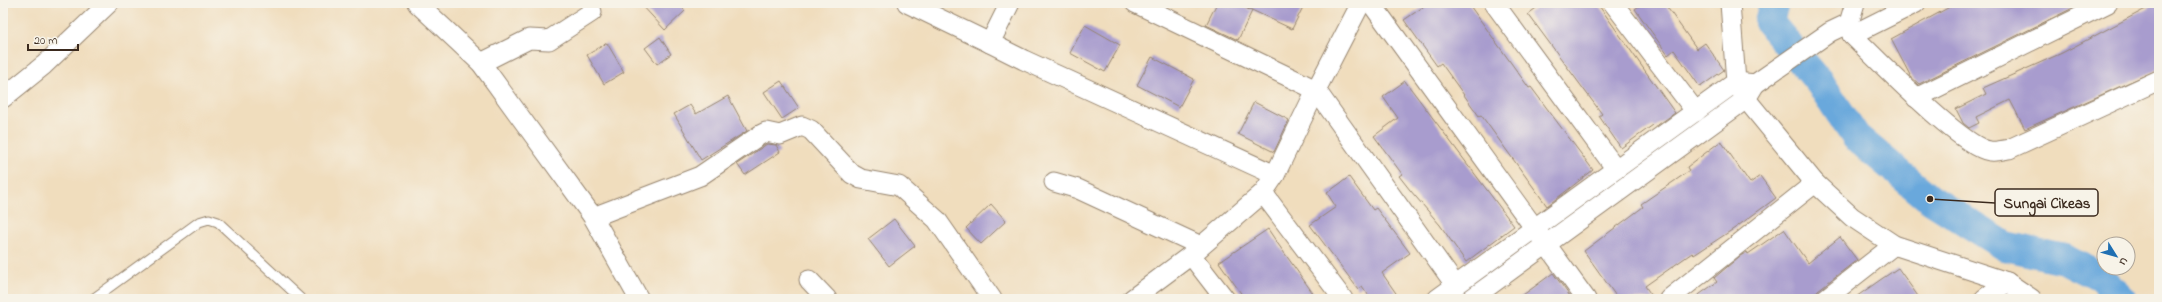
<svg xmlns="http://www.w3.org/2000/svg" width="2162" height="302" font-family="'Indie Flower',sans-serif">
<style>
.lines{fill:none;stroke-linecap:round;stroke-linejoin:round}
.river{stroke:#69a8dc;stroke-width:30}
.building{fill:#a89cce}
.service-casing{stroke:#96846e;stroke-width:11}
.minor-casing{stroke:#96846e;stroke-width:21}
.service{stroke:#fff;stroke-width:9}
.minor{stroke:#fff;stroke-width:19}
.leader{fill:none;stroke:#3b2a1e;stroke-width:1.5}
.callout-dot{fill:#3b2a1e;stroke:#f7f3e8;stroke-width:1.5}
.callout{fill:#f7f3e8;stroke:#3b2a1e;stroke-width:1.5}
.callout-label{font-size:15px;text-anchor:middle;font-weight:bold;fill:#3b2a1e}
</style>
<rect width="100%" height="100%" fill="#f7f3e8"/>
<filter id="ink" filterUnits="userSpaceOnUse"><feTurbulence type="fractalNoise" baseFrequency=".025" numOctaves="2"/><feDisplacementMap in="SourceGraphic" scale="8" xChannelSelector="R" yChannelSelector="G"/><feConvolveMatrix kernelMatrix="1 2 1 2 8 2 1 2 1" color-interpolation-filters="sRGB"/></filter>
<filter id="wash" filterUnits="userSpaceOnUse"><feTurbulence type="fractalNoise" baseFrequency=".012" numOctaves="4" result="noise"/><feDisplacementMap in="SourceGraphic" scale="16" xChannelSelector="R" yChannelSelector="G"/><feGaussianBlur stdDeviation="0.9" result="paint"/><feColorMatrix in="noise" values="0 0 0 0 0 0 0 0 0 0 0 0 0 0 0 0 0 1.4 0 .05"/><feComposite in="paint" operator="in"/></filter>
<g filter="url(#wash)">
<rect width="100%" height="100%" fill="#f0ddbd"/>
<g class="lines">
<path class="river" d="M1774 3 1769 22 1820 83 1856 137 1930 199 2005 246 2064 259 2100 277 2122 299"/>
</g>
<g id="blocks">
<g class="building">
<path d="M640 3H678L685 11 665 30Z"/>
<path d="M1217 3H1234L1252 11 1238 40 1206 25Z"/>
<path d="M1237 3H1305L1292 29Z"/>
<path d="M1429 3H1468L1529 88 1531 87 1593 170 1547 206 1481 115 1479 116 1441 63 1437 66 1404 20Z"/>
<path d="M1543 3H1597L1675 113 1655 127 1653 125 1621 148 1599 116 1602 114 1528 14Z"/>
<path d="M1643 3H1664L1697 49 1705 43 1724 70 1700 87 1674 50 1668 55 1635 9Z"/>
<path d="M1957 3H2083L1919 84 1911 77 1891 39Z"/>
<path d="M2157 3H2159V69L2025 129 2010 100 1976 117 1979 123 1969 128 1963 123 1956 109 1986 94 1983 88 2062 53Z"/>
<path d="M1085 25 1120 45 1105 72 1070 53Z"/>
<path d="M660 37 671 54 657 64 645 48Z"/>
<path d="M607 43 624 72 604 84 587 55Z"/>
<path d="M1152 57 1194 79 1179 107 1137 85Z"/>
<path d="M781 81 799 108 782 119 764 92Z"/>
<path d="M1405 81 1514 226 1466 262 1440 225 1410 190 1399 176 1402 174 1374 136 1398 118 1383 97Z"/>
<path d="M728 96 747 131 701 160 674 114 690 105 696 114Z"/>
<path d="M1254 102 1289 120 1274 152 1238 134Z"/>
<path d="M1721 141 1750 183 1760 176 1776 198 1735 228 1694 255 1692 253 1645 286 1654 299H1618L1584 251 1643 207 1641 204 1689 171 1687 167Z"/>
<path d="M767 144 776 145 780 152 745 175 737 164Z"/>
<path d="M1349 177 1373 210 1376 208 1410 253 1382 273 1400 299H1371L1362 286 1358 289 1310 225 1336 207 1327 193Z"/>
<path d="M991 204 1006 221 981 244 966 228Z"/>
<path d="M894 219 915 246 889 266 868 239Z"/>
<path d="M1268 229 1278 244 1317 299H1245L1219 262Z"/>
<path d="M1784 229 1808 263 1840 237 1857 260 1818 290 1812 299H1693L1717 282 1714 278 1740 256 1747 252 1748 254Z"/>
<path d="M1898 268 1920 299H1853L1883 278Z"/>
<path d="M1553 273 1572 299H1517L1530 290Z"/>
</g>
</g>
</g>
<g filter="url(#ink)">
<use href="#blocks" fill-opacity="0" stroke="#96846e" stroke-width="1"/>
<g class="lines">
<g class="service-casing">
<path id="service" d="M93 299 199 222 209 219 218 222 301 299"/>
</g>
<g class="minor-casing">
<g id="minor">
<path d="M417 3 481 63 593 217 639 299"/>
<path d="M907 3 990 43"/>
<path d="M1010 3 990 43 1024 60 1275 175"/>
<path d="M1135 3 1316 90 1456 286"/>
<path d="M1371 3 1586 299"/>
<path d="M1494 3 1616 169"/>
<path d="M1613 3 1696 112"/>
<path d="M1730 3 1736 82 1746 99 1815 183 1852 217 1894 245 2007 282 2032 299"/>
<path d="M1855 3 1849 23 1852 35C1876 58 1962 148 1990 151 1996 152 2003 150 2009 149L2159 80"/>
<path d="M1852 35 1916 3"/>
<path d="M481 63 529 39 549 40 592 12"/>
<path d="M1755 84 1830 32 1849 23"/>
<path d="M3 98 44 65 109 3"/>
<path d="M1916 98 2108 3"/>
<path d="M1054 182 1078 189 1201 246"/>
<path d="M593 217 700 176 760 135 766 132 780 135 802 126 811 130 852 174 861 179 899 186 937 220 992 299"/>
<path d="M1191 255 1225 299"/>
<path d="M809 280 827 299"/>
<path d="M1132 299 1191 255 1263 193"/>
<path d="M1343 299 1263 193 1275 175 1316 90 1361 3"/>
<path d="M1437 299 1736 82 1755 84 1746 99 1471 299"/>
<path d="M1669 299 1815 183"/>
<path d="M1825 299 1894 245"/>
<path d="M1984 299 2007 282"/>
</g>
</g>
<use href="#service" class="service"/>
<use href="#minor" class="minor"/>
</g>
</g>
<path class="leader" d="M1930 199L1995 203"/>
<circle class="callout-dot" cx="1930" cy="199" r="4"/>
<rect class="callout" x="1995" y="189" width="103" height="27" rx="4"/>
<g class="callout-label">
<text x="2047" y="208">Sungai Cikeas</text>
</g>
<rect width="2162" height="302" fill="none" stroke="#f7f3e8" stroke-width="16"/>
<g transform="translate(2116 256) rotate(127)"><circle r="19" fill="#f7f3e8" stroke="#aca397"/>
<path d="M0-3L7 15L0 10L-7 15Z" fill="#1f6fb2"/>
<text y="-6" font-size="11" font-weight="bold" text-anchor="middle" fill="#3b2a1e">U</text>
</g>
<path d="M28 44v6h50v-6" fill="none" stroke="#3b2a1e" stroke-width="2"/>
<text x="34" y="44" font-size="12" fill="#3b2a1e" stroke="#f7f3e8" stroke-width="3" paint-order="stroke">20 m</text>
</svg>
